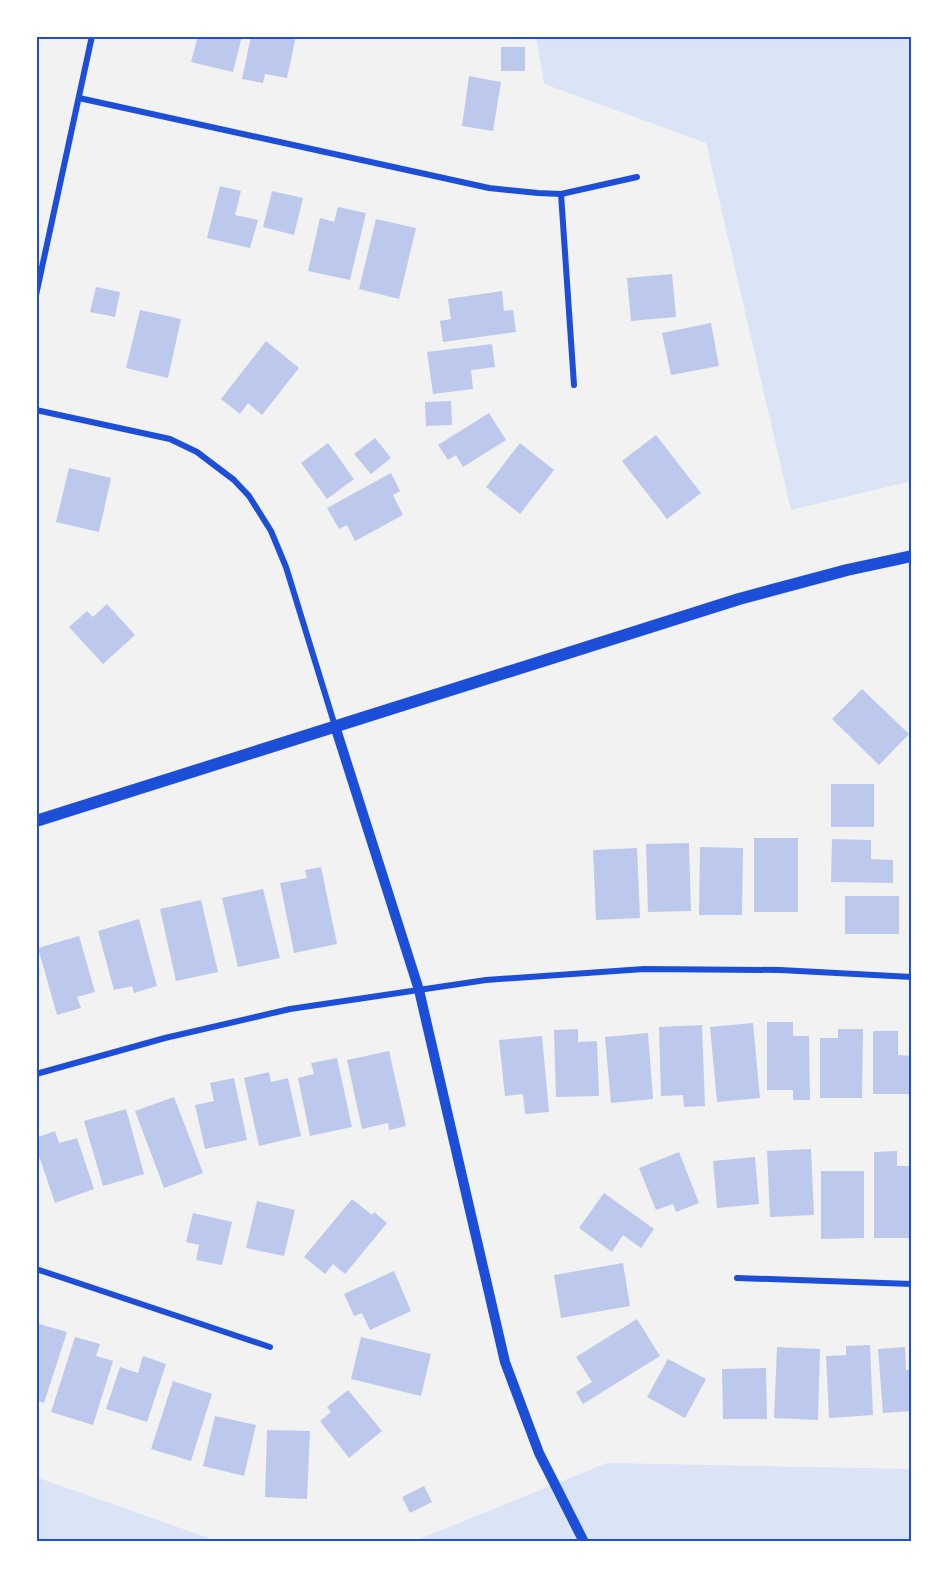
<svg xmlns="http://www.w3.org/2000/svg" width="948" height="1578" font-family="Poppins,sans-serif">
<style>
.green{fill:#dbe4f7}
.building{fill:#bdc9ec}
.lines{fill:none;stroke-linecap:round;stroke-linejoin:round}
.minor{stroke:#1d4ed8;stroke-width:6}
.tertiary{stroke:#1d4ed8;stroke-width:10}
.secondary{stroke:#1d4ed8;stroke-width:12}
.neatline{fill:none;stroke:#1d4ed8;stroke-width:2}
</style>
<rect width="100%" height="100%" fill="#f2f2f2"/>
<g class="green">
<path d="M536 36H912V481L791 510 706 143 544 84Z"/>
<path d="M607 1463 912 1469V1542H412Z"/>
<path d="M36 1477 220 1542H36Z"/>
</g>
<g class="building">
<path d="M198 36H242L233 72 191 62Z"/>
<path d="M251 36H296L287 78 265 74 263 83 242 79Z"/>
<rect x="501" y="47" width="24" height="24"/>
<path d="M469 76 501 82 493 131 462 126Z"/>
<path d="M220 186 241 191 235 215 258 220 250 248 207 238Z"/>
<path d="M272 191 303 198 294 235 263 227Z"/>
<path d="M338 207 366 213 350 280 308 271 320 218 334 222Z"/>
<path d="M376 219 416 228 399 299 359 289Z"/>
<path d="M672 274 676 317 631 321 627 278Z"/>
<path d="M96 287 120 292 115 317 90 312Z"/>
<path d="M502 291 504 311 513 310 516 332 443 342 440 321 451 319 448 299Z"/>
<path d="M140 310 181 319 168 378 126 368Z"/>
<path d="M711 323 719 366 671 375 662 333Z"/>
<path d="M266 341 299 368 262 415 248 403 240 414 221 399Z"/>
<path d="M492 344 495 367 471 370 473 389 433 394 427 352Z"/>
<path d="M451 401 452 425 426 426 425 402Z"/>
<path d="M489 413 506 440 463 467 456 455 448 460 438 445Z"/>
<path d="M656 435 701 493 667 519 622 461Z"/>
<path d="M375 438 391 458 371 474 354 454Z"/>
<path d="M328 443 354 479 327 499 301 463Z"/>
<path d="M520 443 554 470 520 514 486 487Z"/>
<path d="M69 468 111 478 99 532 56 522Z"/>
<path d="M391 473 400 491 393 495 403 515 355 541 347 525 339 529 327 508Z"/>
<path d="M107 604 135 635 103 664 69 627 87 611 93 617Z"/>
<path d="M862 689 909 734 879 765 832 719Z"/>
<rect x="831" y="784" width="43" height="43"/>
<rect x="754" y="838" width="44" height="74"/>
<path d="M832 839 871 840V859L893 860V883L831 882Z"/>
<path d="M689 843 691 911 648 912 646 844Z"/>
<path d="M700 847 743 848 742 915H699Z"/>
<path d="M637 848 640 918 596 920 593 850Z"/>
<path d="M321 867 337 944 294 953 280 883 307 878 305 870Z"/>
<path d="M263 889 280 958 238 967 222 898Z"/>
<rect x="845" y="896" width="54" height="38"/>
<path d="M201 900 218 972 176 981 160 909Z"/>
<path d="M139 919 157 986 134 993 132 986 114 990 98 931Z"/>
<path d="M79 936 95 992 77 997 81 1008 57 1015 38 948Z"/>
<path d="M767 1022H793V1036H809L810 1100H793V1090H767Z"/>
<path d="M753 1023 760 1098 717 1102 710 1027Z"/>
<path d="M702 1025 705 1106 684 1107 683 1095 661 1096 659 1027Z"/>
<path d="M578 1029V1042L597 1041 599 1096 556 1097 554 1030Z"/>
<path d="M838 1029H863L862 1098H820V1038H838Z"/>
<path d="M873 1031H898V1055L912 1056V1094H873Z"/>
<path d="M648 1033 653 1099 611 1103 605 1037Z"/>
<path d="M542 1036 549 1112 525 1114 523 1094 505 1096 499 1040Z"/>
<path d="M389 1051 406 1126 389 1130 388 1123 362 1129 347 1060Z"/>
<path d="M337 1058 352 1127 310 1136 298 1078 314 1074 311 1063Z"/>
<path d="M269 1072 271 1082 288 1078 301 1136 259 1146 244 1078Z"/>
<path d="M234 1078 247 1140 205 1149 195 1105 214 1101 210 1083Z"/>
<path d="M174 1097 203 1173 164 1188 135 1111Z"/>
<path d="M126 1109 144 1174 103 1186 84 1121Z"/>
<path d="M55 1131 59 1143 77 1138 94 1189 55 1203 36 1147V1138Z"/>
<path d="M811 1149 814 1215 770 1217 767 1151Z"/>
<path d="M897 1151V1166H912V1238H874V1152Z"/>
<path d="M679 1152 699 1203 676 1212 673 1204 656 1210 639 1168Z"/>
<path d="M755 1157 759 1204 717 1208 713 1161Z"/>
<path d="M821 1171H864V1238L821 1239Z"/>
<path d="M604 1193 654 1229 641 1248 623 1235 612 1252 579 1228Z"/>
<path d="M352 1199 372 1215 374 1212 387 1223 345 1274 333 1264 325 1274 304 1257Z"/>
<path d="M257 1201 295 1210 284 1256 246 1248Z"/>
<path d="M193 1213 232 1222 222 1265 196 1260 199 1245 186 1242Z"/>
<path d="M623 1263 630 1306 561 1318 554 1275Z"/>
<path d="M394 1271 411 1311 370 1330 362 1313 354 1316 344 1294Z"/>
<path d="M637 1319 660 1356 583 1404 576 1392 592 1382 576 1357Z"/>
<path d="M36 1323 67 1332 44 1403 36 1400Z"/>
<path d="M75 1337 100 1344 96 1356 113 1361 93 1425 51 1412Z"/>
<path d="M361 1337 431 1354 421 1396 351 1379Z"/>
<path d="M870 1345 873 1415 829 1418 826 1356 846 1355V1346Z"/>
<path d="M777 1347 820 1349 818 1420 774 1418Z"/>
<path d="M905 1347 906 1370 912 1369V1411L883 1413 878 1349Z"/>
<path d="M143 1356 166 1364 147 1422 106 1409 120 1367 138 1373Z"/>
<path d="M668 1359 706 1379 685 1418 647 1397Z"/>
<path d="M766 1368 767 1419H723L722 1369Z"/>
<path d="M173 1381 212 1394 191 1461 151 1449Z"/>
<path d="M348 1390 382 1431 349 1458 320 1421 331 1412 327 1407Z"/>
<path d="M215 1416 256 1425 244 1476 203 1466Z"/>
<path d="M267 1430 310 1431 307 1499 265 1497Z"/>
<path d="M424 1486 432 1502 410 1513 402 1497Z"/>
</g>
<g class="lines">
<g class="minor">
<path d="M79 98 489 188 538 193 561 194 637 177"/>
<path d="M561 194 574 385"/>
<path d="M36 295 92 36"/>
<path d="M36 410 170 439 197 452 234 480 249 496 271 531 286 567 335 726"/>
<path d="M36 1074 165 1038 290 1009 486 980 644 969 780 970 912 977"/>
<path d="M36 1269 270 1347"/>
<path d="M737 1278 912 1284"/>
</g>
<path class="tertiary" d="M335 726 419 990 505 1362 539 1453 584 1542"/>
<path class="secondary" d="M36 821 739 599 847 570 912 556"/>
</g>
<rect width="948" height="1578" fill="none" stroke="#ffffff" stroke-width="75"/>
<rect x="38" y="38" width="872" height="1502" class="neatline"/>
</svg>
